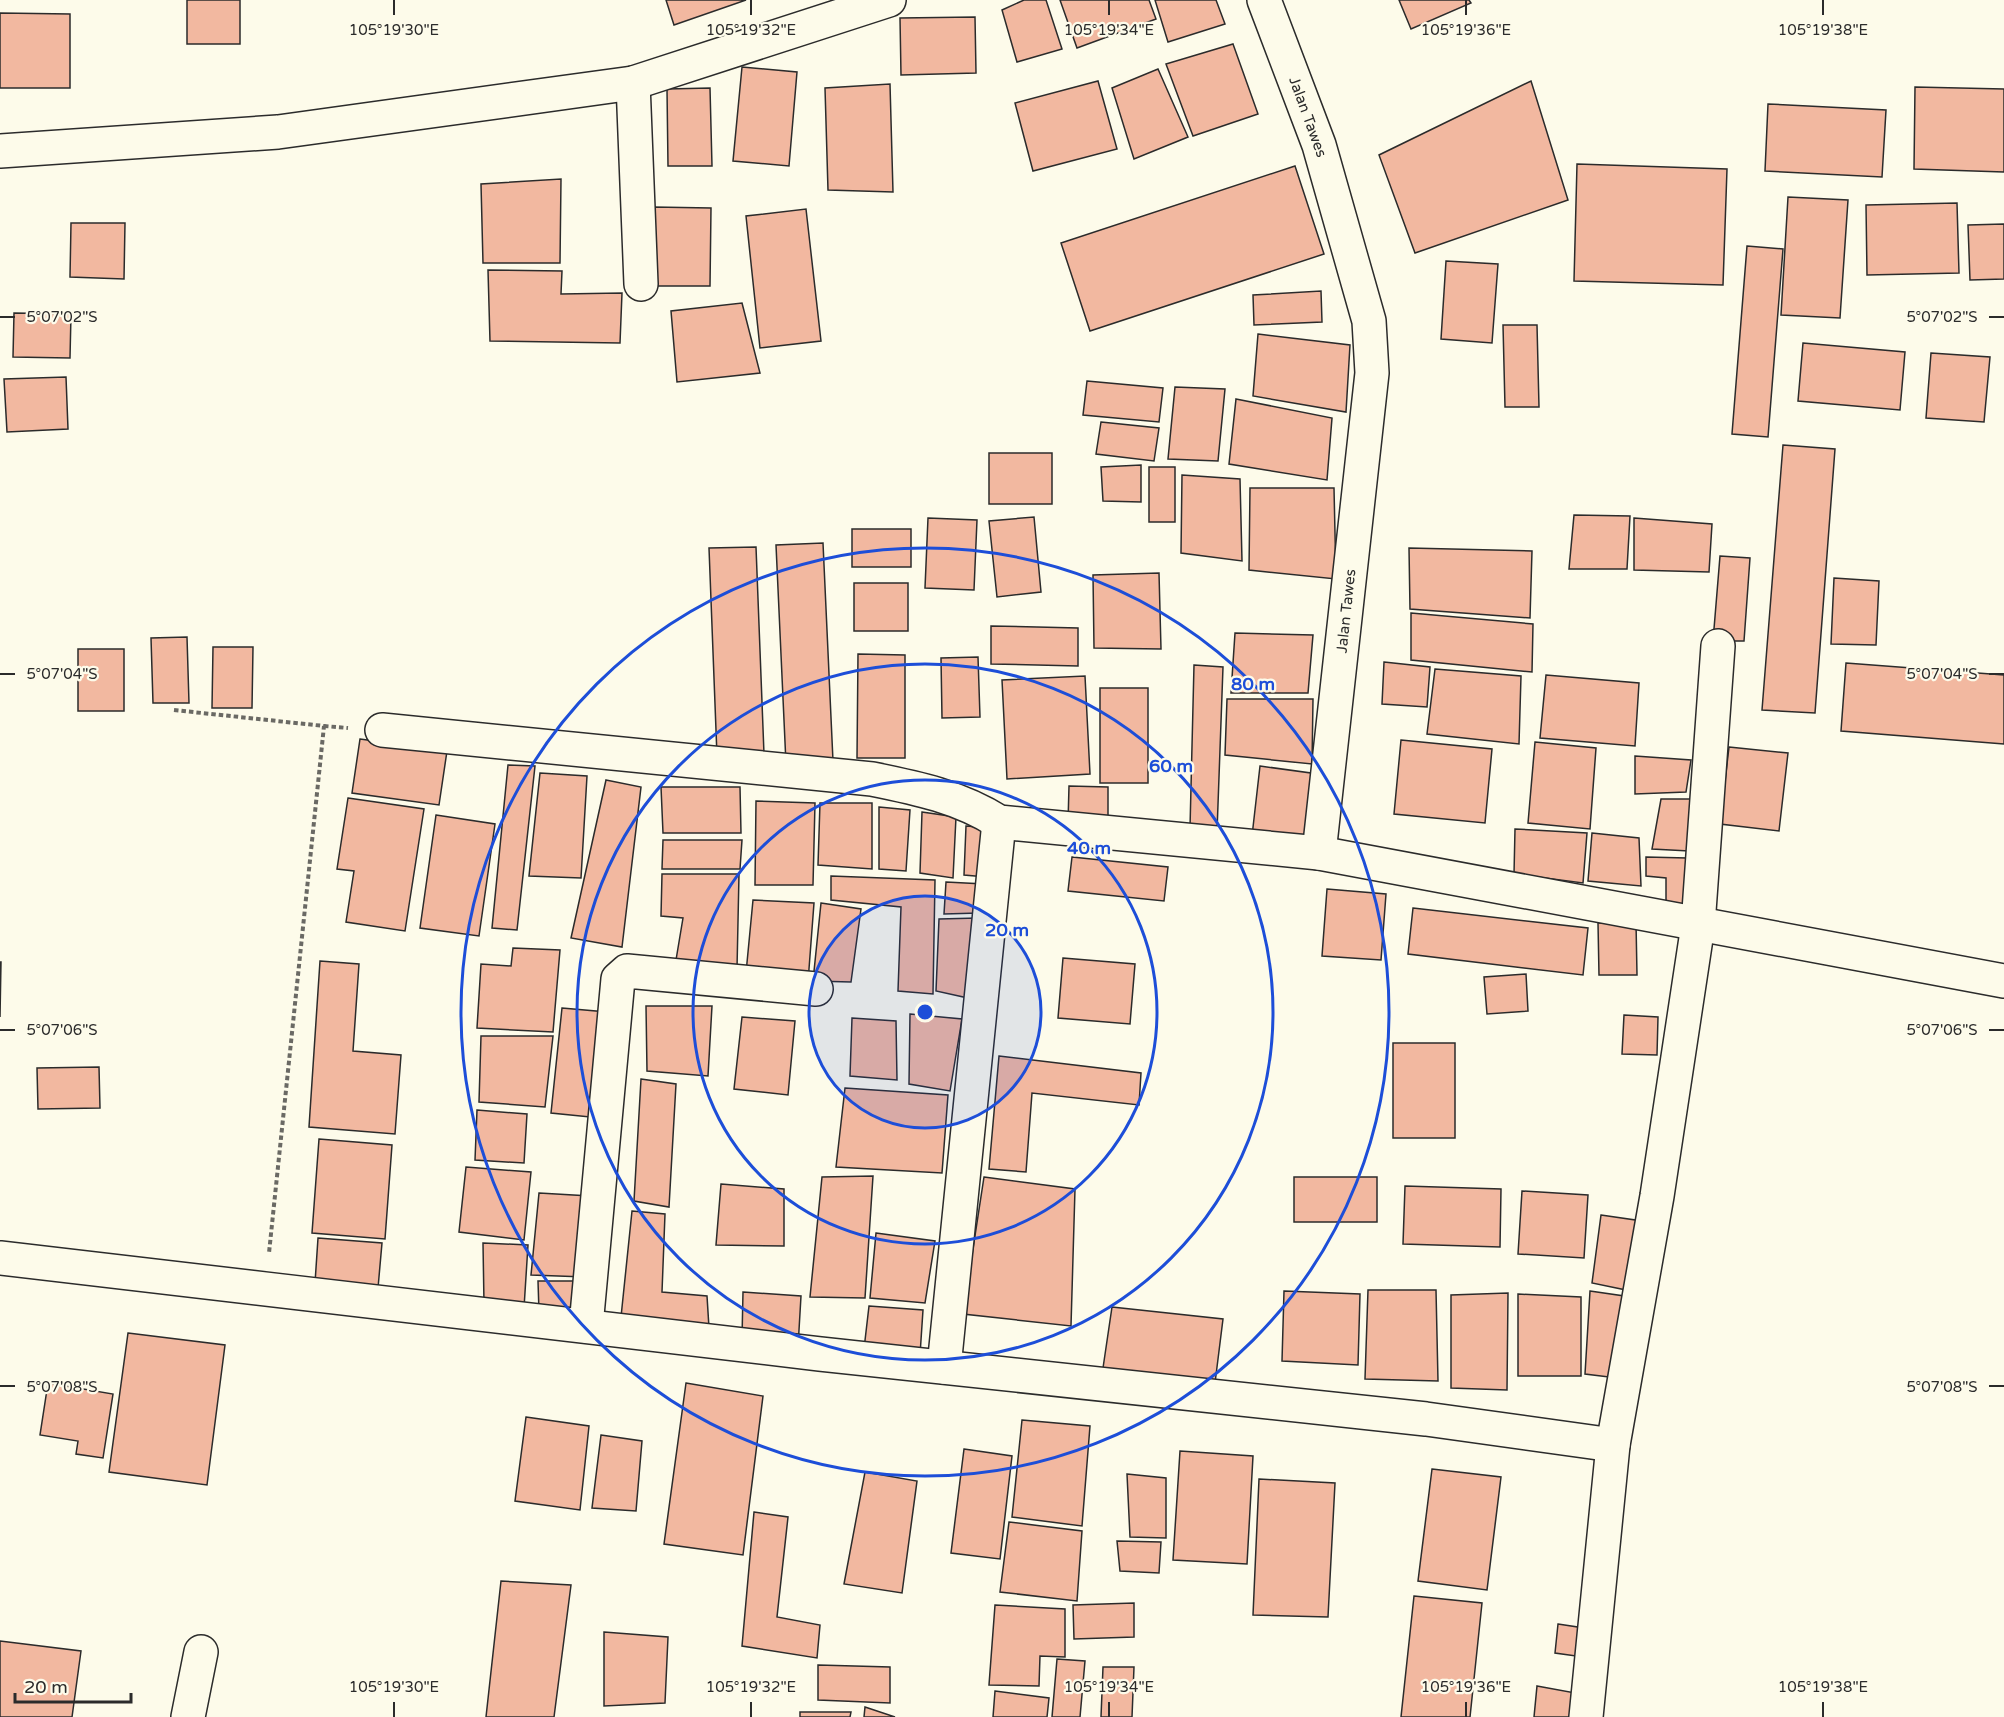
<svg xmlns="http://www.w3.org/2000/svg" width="2004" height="1717" font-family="'Varela Round',sans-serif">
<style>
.building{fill:#f2b8a0;stroke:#2b2b2b;stroke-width:1.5}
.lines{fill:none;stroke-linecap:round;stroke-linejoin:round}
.minor-casing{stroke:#2b2b2b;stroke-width:36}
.path{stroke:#6a6964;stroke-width:4;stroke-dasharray:4.5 3;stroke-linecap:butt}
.minor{stroke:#fdfbea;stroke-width:33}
.ticks{fill:none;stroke:#2b2b2b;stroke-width:2}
.ring{fill:none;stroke:#1d4ed8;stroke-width:3}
.labels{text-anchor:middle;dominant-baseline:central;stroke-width:4.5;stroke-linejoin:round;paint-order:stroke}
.street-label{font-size:15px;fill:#2b2b2b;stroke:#fdfbea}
.ticks-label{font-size:15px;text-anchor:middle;fill:#2b2b2b;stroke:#fdfbea;stroke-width:4.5;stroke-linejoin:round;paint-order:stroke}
.centre{fill:#1d4ed8;stroke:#fdfbea;stroke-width:3}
.ring-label{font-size:18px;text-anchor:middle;font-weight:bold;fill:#1d4ed8;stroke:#fdfbea;stroke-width:4.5;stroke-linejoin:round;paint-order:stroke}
</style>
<rect width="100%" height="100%" fill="#fdfbea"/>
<g class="building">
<rect x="187" y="0" width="53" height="44"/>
<path d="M666 0H746L674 25Z"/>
<path d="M1024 0H1046L1062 49 1017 62 1002 10Z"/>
<path d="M1060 0H1149L1156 19 1077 48Z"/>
<path d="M1155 0H1216L1225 24 1168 42Z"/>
<path d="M1399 0H1469L1471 3 1411 29Z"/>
<path d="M0 13 70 14V88H0Z"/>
<path d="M975 17 976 73 901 75 900 18Z"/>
<path d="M1233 44 1258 114 1193 136 1166 64Z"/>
<path d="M742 67 797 72 789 166 733 161Z"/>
<path d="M1158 69 1188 137 1134 159 1112 88Z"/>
<path d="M1098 81 1117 149 1033 171 1015 103Z"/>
<path d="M1531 81 1568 200 1415 253 1379 155Z"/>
<path d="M890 84 893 192 828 190 825 88Z"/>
<path d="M1915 87 2004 89V172L1914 169Z"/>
<path d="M710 88 712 166H668L667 89Z"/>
<path d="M1768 104 1886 110 1882 177 1765 171Z"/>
<path d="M1577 164 1727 169 1723 285 1574 281Z"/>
<path d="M1295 166 1324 254 1090 331 1061 243Z"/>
<path d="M561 179 560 263H483L481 184Z"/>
<path d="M1788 197 1848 200 1840 318 1781 315Z"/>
<path d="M1957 203 1959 273 1867 275 1866 205Z"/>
<path d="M653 207 711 208 710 286H652Z"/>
<path d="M806 209 821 341 760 348 746 216Z"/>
<path d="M71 223H125L124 279 70 277Z"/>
<path d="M2004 224V279L1970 280 1968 225Z"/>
<path d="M1747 246 1783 249 1768 437 1732 434Z"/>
<path d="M1446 261 1498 264 1492 343 1441 339Z"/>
<path d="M488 270 562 271 561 294 622 293 620 343 490 341Z"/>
<path d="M1321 291 1322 322 1254 325 1253 295Z"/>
<path d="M742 303 760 373 677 382 671 311Z"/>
<path d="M14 313 71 314 70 358 13 357Z"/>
<path d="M1503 325H1537L1539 407H1505Z"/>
<path d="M1258 334 1350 345 1346 412 1253 396Z"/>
<path d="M1803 343 1905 352 1900 410 1798 401Z"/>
<path d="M1931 353 1990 357 1984 422 1926 418Z"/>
<path d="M66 377 68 429 7 432 4 379Z"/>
<path d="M1087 381 1163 388 1159 422 1083 415Z"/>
<path d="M1175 387 1225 389 1218 461 1168 459Z"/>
<path d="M1236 399 1332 418 1327 480 1229 464Z"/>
<path d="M1101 422 1159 428 1154 461 1096 454Z"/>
<path d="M1783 445 1835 449 1815 713 1762 710Z"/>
<rect x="989" y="453" width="63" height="51"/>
<path d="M1141 465V502L1103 501 1101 467Z"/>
<rect x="1149" y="467" width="26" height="55"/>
<path d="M1182 475 1240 479 1242 561 1181 553Z"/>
<path d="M1250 488H1334L1336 579 1249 570Z"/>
<path d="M1574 515 1630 516 1627 569H1569Z"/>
<path d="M1034 517 1041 592 997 597 989 521Z"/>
<path d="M928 518 977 520 974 590 925 588Z"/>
<path d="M1634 518 1712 524 1709 572 1634 570Z"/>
<rect x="852" y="529" width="59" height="38"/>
<path d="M823 543 833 761 786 764 776 545Z"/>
<path d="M756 547 764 754 717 756 709 548Z"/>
<path d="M1409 548 1532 551 1530 618 1410 609Z"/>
<path d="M1720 556 1750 558 1744 641H1713Z"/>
<path d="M1159 573 1161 649 1094 648 1093 575Z"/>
<path d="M1834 578 1879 581 1876 645 1831 644Z"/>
<rect x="854" y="583" width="54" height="48"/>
<path d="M1411 613 1533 624 1532 672 1411 660Z"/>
<path d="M991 626 1078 628V666L991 664Z"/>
<path d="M1235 633 1313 635 1308 693H1231Z"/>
<path d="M187 637 189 703H153L151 638Z"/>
<path d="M213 647H253L252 708H212Z"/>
<rect x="78" y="649" width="46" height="62"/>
<path d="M858 654 905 655V758H857Z"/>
<path d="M978 657 980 717 942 718 941 658Z"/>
<path d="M1384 662 1430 667 1427 707 1382 704Z"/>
<path d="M1846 663 2004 675V744L1841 731Z"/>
<path d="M1194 665 1223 667 1217 832 1190 828Z"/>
<path d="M1435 669 1521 676 1519 744 1427 734Z"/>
<path d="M1546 675 1639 683 1635 746 1540 738Z"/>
<path d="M1085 676 1090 774 1007 779 1002 680Z"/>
<rect x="1100" y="688" width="48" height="95"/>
<path d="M1227 699H1313L1312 764 1225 755Z"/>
<path d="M360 739 447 751 439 805 352 793Z"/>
<path d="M1401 740 1492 749 1485 823 1394 814Z"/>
<path d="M1535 742 1596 748 1590 829 1528 823Z"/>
<path d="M1729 747 1788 753 1779 831 1720 824Z"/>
<path d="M1635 756 1691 760 1686 792 1635 794Z"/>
<path d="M508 765 535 766 517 930 492 928Z"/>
<path d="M1260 766 1318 774 1314 846 1252 836Z"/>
<path d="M540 773 587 776 581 878 529 876Z"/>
<path d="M606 780 641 787 622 947 571 938Z"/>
<path d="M1069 786 1108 787V824L1068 823Z"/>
<path d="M661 787H740L741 833H663Z"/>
<path d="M348 798 424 809 405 931 346 922 354 871 337 869Z"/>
<path d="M1661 799H1695L1689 851 1652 849Z"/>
<path d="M756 801 815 803 813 885H755Z"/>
<path d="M820 803H872V869L818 865Z"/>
<path d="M879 807 910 810 906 871 879 869Z"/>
<path d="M922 812 956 817 953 878 920 873Z"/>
<path d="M436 815 495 824 479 936 420 928Z"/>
<path d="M966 826 992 828 986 877 964 875Z"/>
<path d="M1515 829 1587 833 1583 883 1514 874Z"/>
<path d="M1592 833 1639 838 1641 886 1588 881Z"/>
<path d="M663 840H742L740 869H662Z"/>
<path d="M1072 857 1168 867 1164 901 1068 891Z"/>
<path d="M1646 857 1687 858V910L1666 909V878L1646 876Z"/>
<path d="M662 874H739L737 969 675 966 683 918 661 916Z"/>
<path d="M831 876 935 880 933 994 898 991 901 907 831 900Z"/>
<path d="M946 882 984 884 979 913 944 914Z"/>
<path d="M1327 889 1386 894 1381 960 1322 956Z"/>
<path d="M753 900 814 903 808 982 746 973Z"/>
<path d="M821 903 861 909 851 982 813 981Z"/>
<path d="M1413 908 1588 928 1583 975 1408 954Z"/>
<path d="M978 918 968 998 936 991 939 919Z"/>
<path d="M1636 922 1637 975H1599L1598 923Z"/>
<path d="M513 948 560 950 553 1032 477 1028 481 964 511 966Z"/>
<path d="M1063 958 1135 964 1130 1024 1058 1018Z"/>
<path d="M320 961 359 964 353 1051 401 1055 395 1134 309 1127Z"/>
<path d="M0 962H1L0 1017Z"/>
<path d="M1526 974 1528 1011 1487 1014 1484 977Z"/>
<path d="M646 1006H712L708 1076 647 1071Z"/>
<path d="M562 1008 607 1012 600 1118 551 1113Z"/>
<path d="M910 1014 962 1019 950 1091 909 1084Z"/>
<path d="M1624 1015 1658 1017 1657 1055 1622 1054Z"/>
<path d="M742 1017 795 1021 788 1095 734 1089Z"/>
<path d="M852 1018 896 1021 897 1080 850 1076Z"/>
<path d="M481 1036H553L545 1107 479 1102Z"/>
<rect x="1393" y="1043" width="62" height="95"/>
<path d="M999 1056 1141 1073 1139 1105 1032 1093 1026 1172 989 1169Z"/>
<path d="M99 1067 100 1108 38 1109 37 1068Z"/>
<path d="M641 1079 676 1084 669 1207 634 1201Z"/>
<path d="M845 1088 948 1095 942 1173 836 1167Z"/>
<path d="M477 1110 527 1114 524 1163 475 1160Z"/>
<path d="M319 1139 392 1145 385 1239 312 1233Z"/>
<path d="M466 1167 531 1172 524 1240 459 1232Z"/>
<path d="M873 1176 865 1298 810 1297 822 1177Z"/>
<path d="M984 1177 1075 1189 1071 1326 963 1314Z"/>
<rect x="1294" y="1177" width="83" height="45"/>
<path d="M721 1184 784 1189V1246L716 1245Z"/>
<path d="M1405 1186 1501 1189 1500 1247 1403 1244Z"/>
<path d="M1522 1191 1588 1195 1584 1258 1518 1254Z"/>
<path d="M539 1193 590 1196 585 1277 531 1275Z"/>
<path d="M632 1211 665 1214 662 1292 707 1296 709 1328 621 1317Z"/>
<path d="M1601 1215 1642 1221 1631 1291 1592 1283Z"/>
<path d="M876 1233 935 1241 925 1303 870 1298Z"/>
<path d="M318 1238 382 1243 378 1288 315 1283Z"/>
<path d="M483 1243 528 1245 524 1308 484 1304Z"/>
<path d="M538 1281H583L582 1317 539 1312Z"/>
<path d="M1368 1290H1436L1438 1381 1365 1379Z"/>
<path d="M1284 1291 1360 1294 1358 1365 1282 1361Z"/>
<path d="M1590 1291 1631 1297 1617 1378 1585 1374Z"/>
<path d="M743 1292 801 1296 798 1347 742 1338Z"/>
<path d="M1508 1293 1507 1390 1451 1388V1295Z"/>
<path d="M1518 1294 1581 1297V1376H1518Z"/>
<path d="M869 1306 923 1310 920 1355 864 1349Z"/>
<path d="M1112 1307 1223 1319 1215 1383 1103 1368Z"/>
<path d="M128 1333 225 1345 207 1485 109 1472Z"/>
<path d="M48 1383 113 1394 103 1458 76 1454 78 1441 40 1435Z"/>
<path d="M686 1383 763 1396 743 1555 664 1544Z"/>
<path d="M526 1417 589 1426 580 1510 515 1501Z"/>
<path d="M1022 1420 1090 1426 1082 1526 1012 1517Z"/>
<path d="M601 1435 642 1441 636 1511 592 1508Z"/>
<path d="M964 1449 1012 1456 1000 1559 951 1553Z"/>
<path d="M1180 1451 1253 1456 1247 1564 1173 1560Z"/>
<path d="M1432 1469 1501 1477 1487 1590 1418 1581Z"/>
<path d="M865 1472 917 1481 902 1593 844 1584Z"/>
<path d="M1127 1474 1166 1478V1538L1130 1537Z"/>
<path d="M1259 1479 1335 1483 1328 1617 1253 1615Z"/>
<path d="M754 1512 788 1517 777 1617 820 1625 817 1658 742 1646Z"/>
<path d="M1009 1522 1082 1531 1077 1601 1000 1592Z"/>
<path d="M1117 1541 1161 1542 1159 1573 1120 1571Z"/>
<path d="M501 1581 571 1585 554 1717H486Z"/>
<path d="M1414 1596 1482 1603 1470 1717H1401Z"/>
<path d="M1134 1603V1637L1074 1639 1073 1605Z"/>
<path d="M995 1605 1065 1609V1657L1040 1656 1039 1686 989 1685Z"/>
<path d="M1558 1624 1584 1628 1583 1657 1555 1653Z"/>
<path d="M604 1632 668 1637 665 1703 604 1706Z"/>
<path d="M0 1641 81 1651 72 1717H0Z"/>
<path d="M1057 1659 1085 1661 1080 1717H1052Z"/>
<path d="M818 1665 890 1667V1703L818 1700Z"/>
<path d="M1103 1667H1134L1132 1717H1101Z"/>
<path d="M1537 1686 1581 1694 1578 1717H1534Z"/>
<path d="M995 1691 1049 1698 1047 1717H993Z"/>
<path d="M865 1707 895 1717H864Z"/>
<path d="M800 1712H851L850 1717H800Z"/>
</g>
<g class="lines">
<g class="minor-casing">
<g id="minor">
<path d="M1264 0 1319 145 1369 321 1372 373 1319 853"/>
<path d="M633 83 641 284"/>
<path d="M0 151 278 132 633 83 889 0"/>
<path d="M382 730 872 779C917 788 960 797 999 822L1319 853 2004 981"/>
<path d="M0 1258 820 1354 1426 1419 1613 1445"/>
<path d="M586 1326 618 979 627 971 816 989"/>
<path d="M944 1367 999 822"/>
<path d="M188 1717 201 1652"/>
<path d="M1586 1717 1613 1445 1657 1196 1698 925 1718 646"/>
</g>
</g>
<g class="path">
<path d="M174 710 324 726 269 1253"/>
<path d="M324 726 348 728"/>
</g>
<use href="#minor" class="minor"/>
</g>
<path class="ticks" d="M394 0V15M751 0V15M1109 0V15M1466 0V15M1823 0V15M0 317H15M1989 317H2004M0 674H15M1989 674H2004M0 1030H15M1989 1030H2004M0 1386H15M1989 1386H2004M394 1702V1717M751 1702V1717M1109 1702V1717M1466 1702V1717M1823 1702V1717"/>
<circle cx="925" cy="1012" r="116" fill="#1d4ed8" fill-opacity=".12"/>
<g class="ring">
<circle cx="925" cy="1012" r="116"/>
<circle cx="925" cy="1012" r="232"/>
<circle cx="925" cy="1012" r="348"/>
<circle cx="925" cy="1012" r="464"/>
</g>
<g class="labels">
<g class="street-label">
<text transform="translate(1308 117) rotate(70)">Jalan Tawes</text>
<text transform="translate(1346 611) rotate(-84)">Jalan Tawes</text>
</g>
</g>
<g class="ticks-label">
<text x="394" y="35">105°19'30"E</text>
<text x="751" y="35">105°19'32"E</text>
<text x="1109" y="35">105°19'34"E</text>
<text x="1466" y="35">105°19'36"E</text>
<text x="1823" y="35">105°19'38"E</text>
<text x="62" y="322">5°07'02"S</text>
<text x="1942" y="322">5°07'02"S</text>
<text x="62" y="679">5°07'04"S</text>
<text x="1942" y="679">5°07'04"S</text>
<text x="62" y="1035">5°07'06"S</text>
<text x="1942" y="1035">5°07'06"S</text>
<text x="62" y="1392">5°07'08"S</text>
<text x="1942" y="1392">5°07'08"S</text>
<text x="394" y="1692">105°19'30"E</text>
<text x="751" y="1692">105°19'32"E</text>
<text x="1109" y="1692">105°19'34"E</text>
<text x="1466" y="1692">105°19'36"E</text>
<text x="1823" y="1692">105°19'38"E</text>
</g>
<circle cx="925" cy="1012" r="9" class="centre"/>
<g class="ring-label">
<text x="1253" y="690">80 m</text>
<text x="1171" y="772">60 m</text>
<text x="1089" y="854">40 m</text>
<text x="1007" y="936">20 m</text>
</g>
<path d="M15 1693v9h116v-9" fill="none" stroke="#2b2b2b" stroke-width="3"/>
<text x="24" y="1693" font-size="18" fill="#2b2b2b" stroke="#fdfbea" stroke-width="4.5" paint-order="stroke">20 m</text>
</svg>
